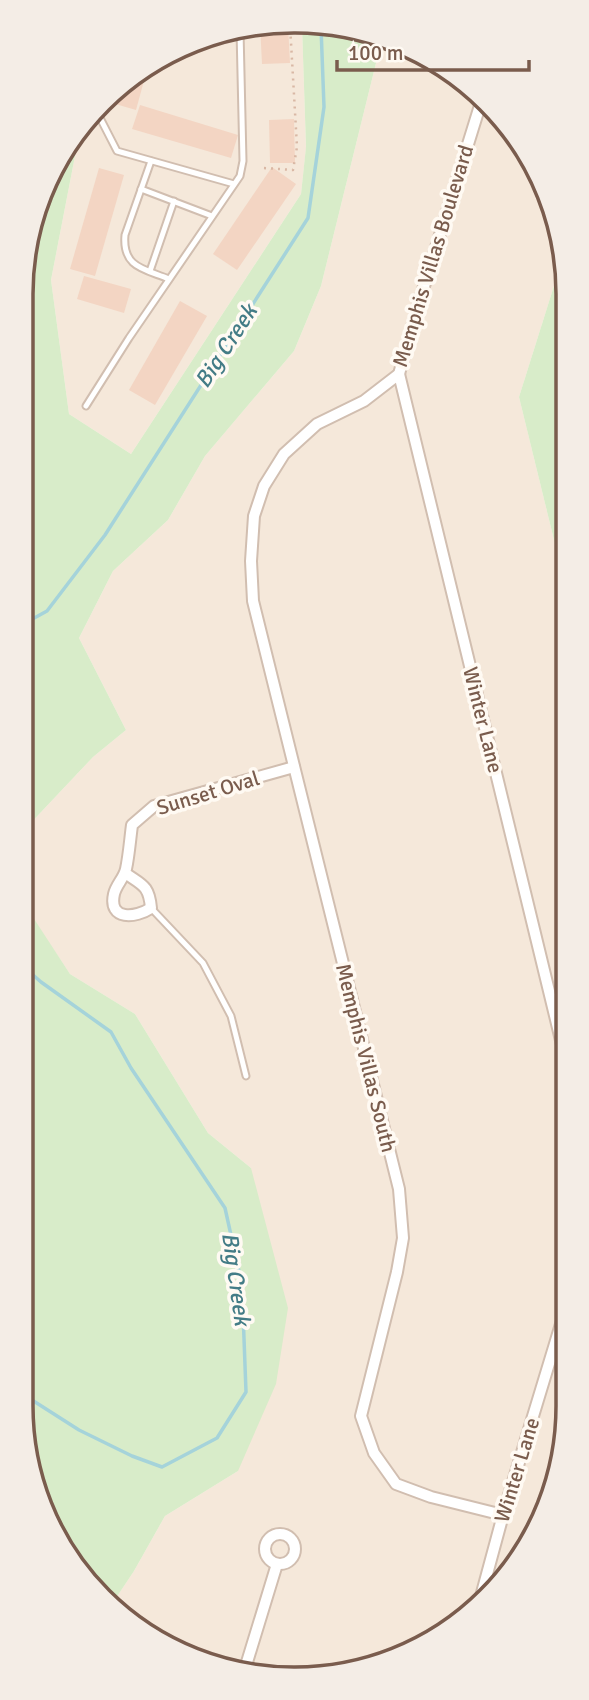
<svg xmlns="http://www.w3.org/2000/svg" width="589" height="1700" font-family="Signika,sans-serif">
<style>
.residential{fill:#f5e8da}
.green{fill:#d8ecc9}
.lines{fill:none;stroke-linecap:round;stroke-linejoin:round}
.stream{stroke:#a5d3da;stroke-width:3.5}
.building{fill:#f3d5c3}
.service-casing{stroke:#d1beb0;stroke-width:9}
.minor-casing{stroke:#d1beb0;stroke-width:14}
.path{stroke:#d9b8a5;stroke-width:2.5;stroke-dasharray:2 5;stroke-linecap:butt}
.service{stroke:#fff;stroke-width:5}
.minor{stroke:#fff;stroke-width:10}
.labels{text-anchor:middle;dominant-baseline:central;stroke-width:7;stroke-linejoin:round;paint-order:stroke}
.street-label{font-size:21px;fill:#7a5c4d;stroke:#fffaf3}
.water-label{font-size:23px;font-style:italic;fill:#437c86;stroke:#fffaf3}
.rim{fill:none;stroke:#7a5c4d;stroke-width:3.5}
</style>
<rect width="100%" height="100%" fill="#fdf6ec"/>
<g class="residential">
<path d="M258 23 302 26 306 148 301 194 131 454 69 414 51 280 81 125 157 58Z"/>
<path d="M390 40 432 58 500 114 540 174 564 254 519 397 566 589 568 1406 559 1476 522 1558 447 1633 365 1670 259 1677 173 1651 112 1604 134 1571 165 1516 238 1471 251 1168 208 1133 135 1014 70 974 25 907 26 828 93 757 126 730 79 638 113 571 168 520 205 456 294 351 321 286 377 59Z"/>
</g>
<g class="green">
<path d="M302 26 365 30 390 40 377 59 321 286 294 351 205 456 168 520 113 571 79 638 126 730 93 757 26 828 30 224 77 128 81 125 51 280 69 414 131 454 301 194 306 147Z"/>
<path d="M564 254 566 258V589L519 397Z"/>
<path d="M25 905 70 974 135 1014 208 1133 251 1168 288 1308 276 1384 238 1471 165 1516 134 1571 112 1604 89 1586 42 1510 21 1405Z"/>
</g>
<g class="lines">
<g class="stream">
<path d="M27 622 47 611 105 535 308 218 324 107 321 27"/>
<path d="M21 1393 79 1430 132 1456 162 1467 217 1438 246 1392 242 1285 225 1208 131 1068 111 1032 41 982 24 967"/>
</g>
</g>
<g class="building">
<path d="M260 24 288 25 290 63 262 64Z"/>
<path d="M148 66 136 110 112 103 114 96Z"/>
<path d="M140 105 238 135 231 158 132 129Z"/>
<path d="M294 119 295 163H270L269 120Z"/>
<path d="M272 167 296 184 237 270 213 254Z"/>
<path d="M99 168 124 175 95 276 70 269Z"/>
<path d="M84 276 131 289 124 313 77 299Z"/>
<path d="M180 301 207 316 155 405 129 390Z"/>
</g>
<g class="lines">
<g class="service-casing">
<g id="service">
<path d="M99 109 98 114 117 151 234 184"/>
<path d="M151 161 125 235C122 268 145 269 169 279"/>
<path d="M141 189 212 216"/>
<path d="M150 271 174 201"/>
<path d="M86 406 129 338 240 176 243 161 240 30"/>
<path d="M151 908 203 963 231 1016 246 1076"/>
</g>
</g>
<g class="minor-casing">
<g id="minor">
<path d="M482 99 417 309 399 374 364 401 317 424 284 454 264 486 254 516 251 561 253 601 399 1189 403 1238 397 1272 361 1416 374 1453 396 1484 431 1497 503 1515"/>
<path d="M399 374 567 1065"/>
<path d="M125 873C142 885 149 885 151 908 136 918 108 921 114 894 116 885 124 878 126 869 129 855 130 840 132 825L154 806 294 767"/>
<circle cx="280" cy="1549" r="15"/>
<path d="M480 1600 503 1515 568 1301"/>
<path d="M244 1672 277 1564"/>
</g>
</g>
<path class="path" d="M264 168 293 170 297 147 290 25"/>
<use href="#service" class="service"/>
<use href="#minor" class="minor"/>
</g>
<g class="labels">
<g class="street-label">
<text transform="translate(433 256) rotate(-73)">Memphis Villas Boulevard</text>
<text transform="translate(483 720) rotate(76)">Winter Lane</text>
<text transform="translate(208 793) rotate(-17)">Sunset Oval</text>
<text transform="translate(366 1058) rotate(76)">Memphis Villas South</text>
<text transform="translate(517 1470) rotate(-73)">Winter Lane</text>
</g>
<g class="water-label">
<text transform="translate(226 346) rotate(-57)">Big Creek</text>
<text transform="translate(236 1279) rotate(82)">Big Creek</text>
</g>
</g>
<path d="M0 0H589V1700H0ZM294 33H295A261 261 0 0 1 556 294V1406A261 261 0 0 1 295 1667H294A261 261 0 0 1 33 1406V294A261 261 0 0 1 294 33Z" fill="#f4ede6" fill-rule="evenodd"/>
<path class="rim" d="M294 33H295A261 261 0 0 1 556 294V1406A261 261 0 0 1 295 1667H294A261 261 0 0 1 33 1406V294A261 261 0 0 1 294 33Z"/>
<path d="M337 60v10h192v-10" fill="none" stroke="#7a5c4d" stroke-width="3.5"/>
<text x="348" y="60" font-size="21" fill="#7a5c4d" stroke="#fffaf3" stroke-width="5" paint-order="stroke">100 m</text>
</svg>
